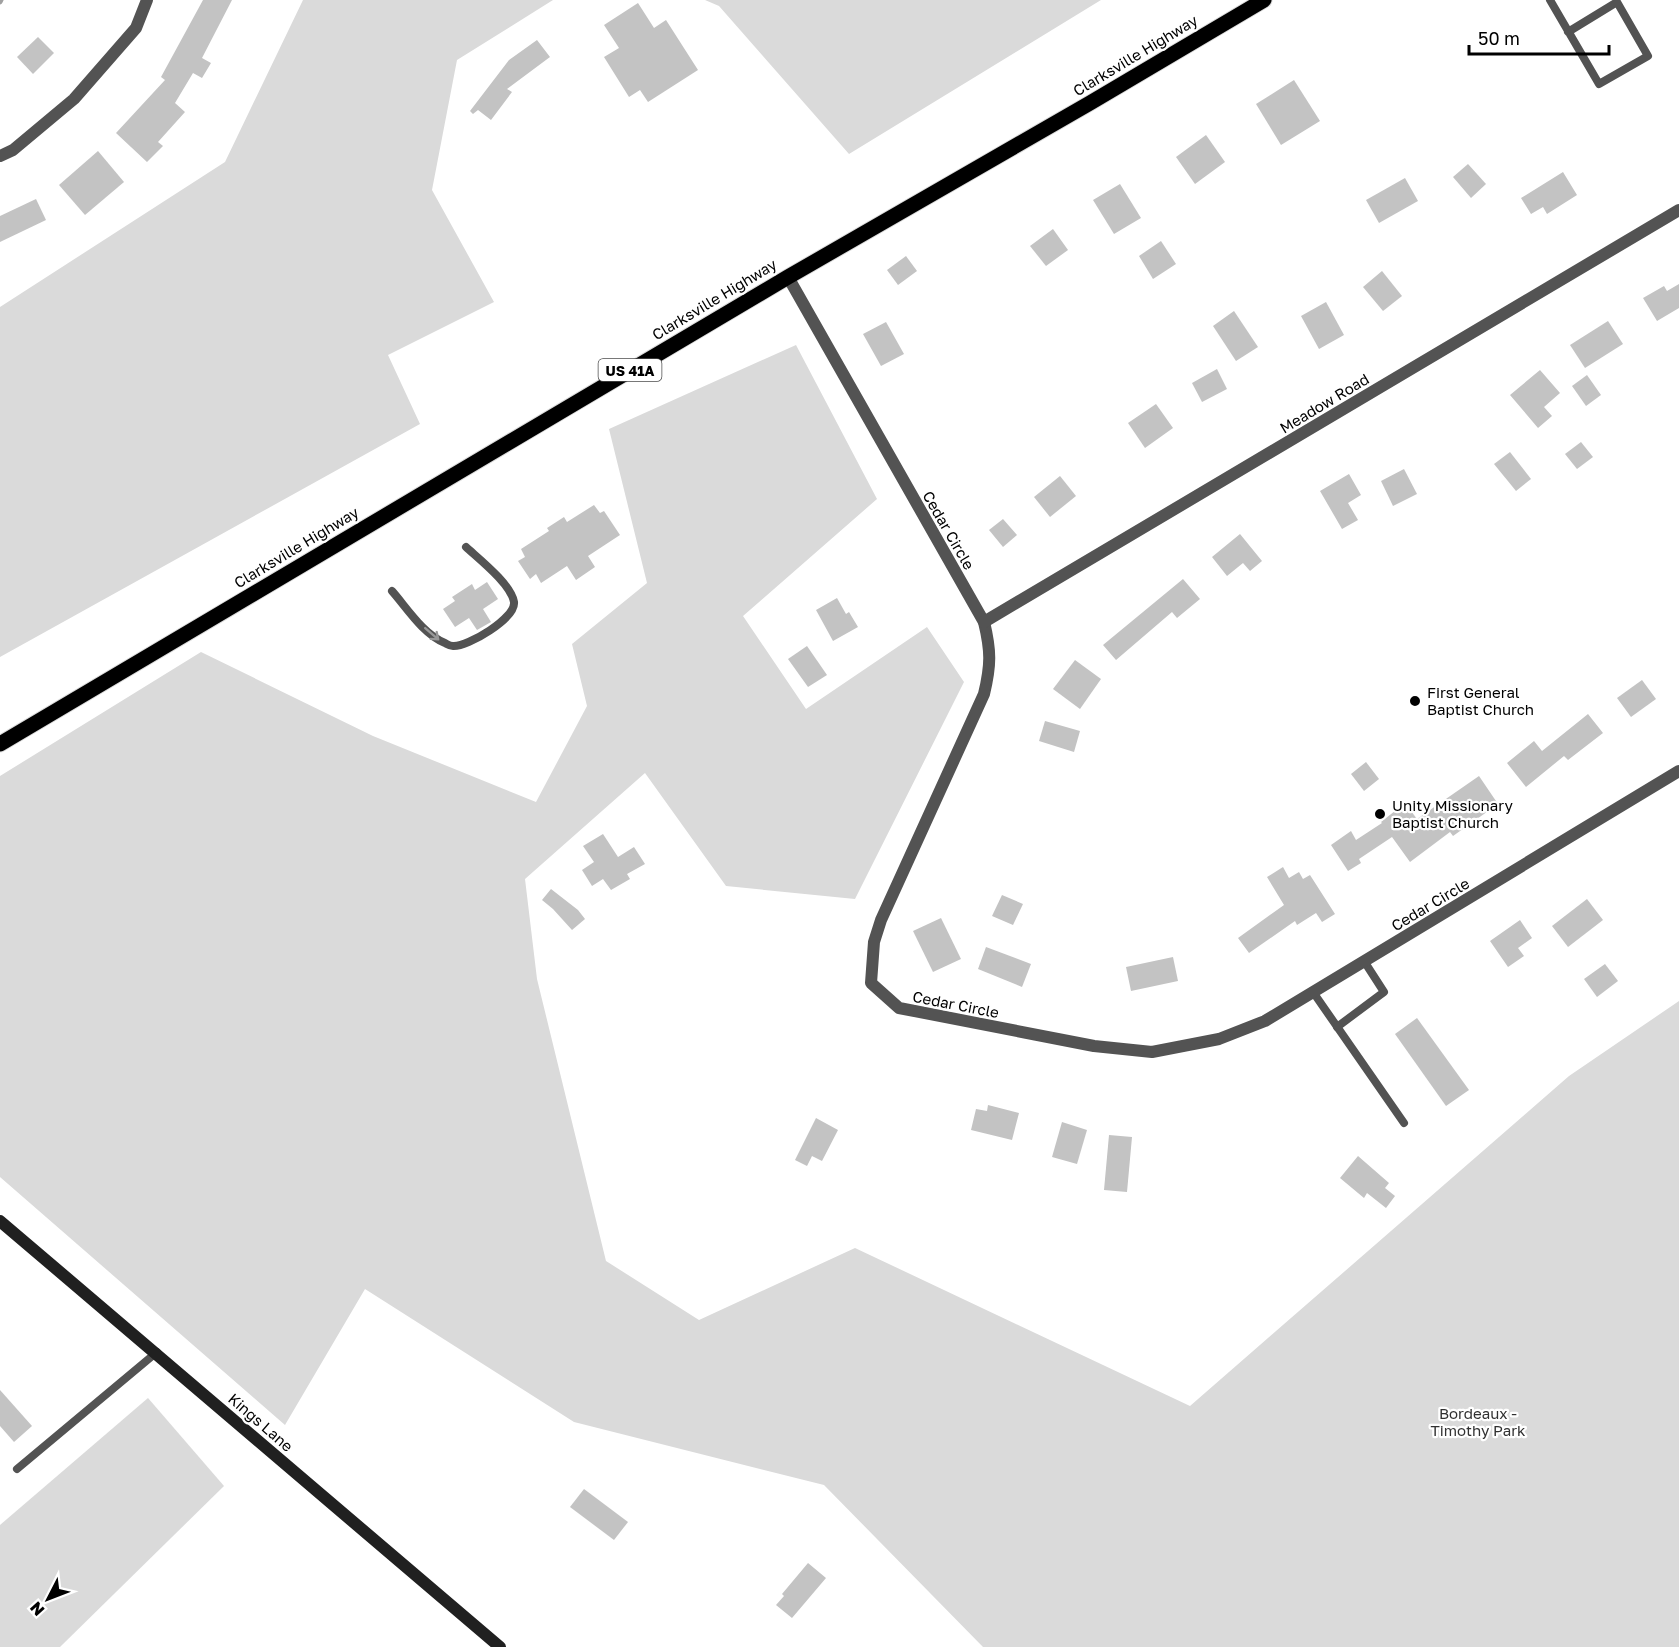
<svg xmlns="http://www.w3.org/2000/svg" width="1679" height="1647" font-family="'Golos Text',sans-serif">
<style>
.green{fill:#dadada}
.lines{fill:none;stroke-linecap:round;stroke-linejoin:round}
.stream{stroke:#a1a1a1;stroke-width:5}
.building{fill:#c3c3c3}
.primary-casing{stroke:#dbdbdb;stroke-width:17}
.lane{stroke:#535353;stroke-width:8}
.street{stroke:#535353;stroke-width:12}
.secondary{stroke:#202020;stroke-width:12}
.primary{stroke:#000;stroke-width:15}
.oneway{stroke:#989898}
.poi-dot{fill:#000;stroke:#fff;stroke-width:2}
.labels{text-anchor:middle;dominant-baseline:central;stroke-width:4.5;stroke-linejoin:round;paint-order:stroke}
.shield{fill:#fff;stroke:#4c4c4c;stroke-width:1.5}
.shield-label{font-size:14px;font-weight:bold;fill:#000}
.street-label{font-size:15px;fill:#000;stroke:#fff}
.poi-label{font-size:15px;fill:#000;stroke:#fff;text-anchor:start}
.park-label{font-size:15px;fill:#313131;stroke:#fff}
</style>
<rect width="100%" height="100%" fill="#fff"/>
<g class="green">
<path d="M303 0H553L457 60 432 190 494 302 388 355 420 424 0 657V307L225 162Z"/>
<path d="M705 0H1101L849 154 719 6Z"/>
<path d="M796 345 877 499 743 616 806 709 927 627 964 682 855 899 726 886 645 773 525 879 537 979 606 1261 699 1320 855 1248 1190 1406 1569 1076 1679 1001V1647H983L824 1485 574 1422 365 1289 285 1425 0 1177V776L201 652 373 736 536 802 587 706 572 644 647 583 609 429Z"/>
<path d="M148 1398 224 1486 60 1647H0V1525Z"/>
</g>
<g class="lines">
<path class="stream" d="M0 2 1 0"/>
</g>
<g class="building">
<path d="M203 0H232L202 58 211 63 202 78 193 73 175 103 185 112 158 142 163 146 147 162 116 133 165 80 161 77Z"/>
<path d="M638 3 654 28 666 20 698 70 648 102 640 90 629 97 604 57 619 48 604 25Z"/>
<path d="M38 37 54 53 33 74 17 57Z"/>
<path d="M537 40 550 57 507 89 512 92 491 120 478 110 473 114 470 111 509 60Z"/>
<path d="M1294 80 1320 121 1281 145 1256 104Z"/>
<path d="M1206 135 1225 162 1195 184 1176 157Z"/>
<path d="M98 151 124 182 85 215 59 185Z"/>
<path d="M1468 164 1486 184 1471 198 1453 177Z"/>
<path d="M1563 172 1577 195 1547 214 1543 207 1531 214 1521 198Z"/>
<path d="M1405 178 1418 201 1379 223 1366 200Z"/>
<path d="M1120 184 1141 218 1114 234 1093 200Z"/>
<path d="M36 199 46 220 0 242V216Z"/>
<path d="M1053 229 1068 250 1046 266 1030 246Z"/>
<path d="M1161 241 1176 264 1153 279 1139 256Z"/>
<path d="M906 256 917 271 898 285 887 270Z"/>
<path d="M1382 271 1402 296 1383 311 1363 287Z"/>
<path d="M1679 284V308L1657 321 1643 298 1664 286 1667 291Z"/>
<path d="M1326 302 1344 335 1319 349 1301 316Z"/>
<path d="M1234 311 1258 347 1236 361 1213 326Z"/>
<path d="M1608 321 1623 344 1585 368 1570 345Z"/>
<path d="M886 322 904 354 881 366 863 334Z"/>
<path d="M1217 369 1227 389 1202 402 1192 383Z"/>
<path d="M1540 370 1560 393 1544 407 1552 416 1538 428 1510 395Z"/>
<path d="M1587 375 1601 395 1586 406 1572 386Z"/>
<path d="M1156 404 1173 428 1145 448 1128 423Z"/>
<path d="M1581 442 1593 457 1577 469 1565 454Z"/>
<path d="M1510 452 1531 479 1516 491 1494 464Z"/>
<path d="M1404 469 1417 494 1393 506 1381 481Z"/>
<path d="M1349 474 1361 495 1348 503 1358 520 1342 529 1320 491Z"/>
<path d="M1060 476 1076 496 1050 517 1034 497Z"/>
<path d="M594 505 600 513 604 511 620 535 588 556 595 567 576 580 567 566 541 583 536 574 530 579 518 561 525 557 521 549 549 531 547 528 564 517 567 522Z"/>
<path d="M1003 519 1017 535 1003 547 989 530Z"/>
<path d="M1240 534 1262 561 1250 571 1243 563 1227 576 1212 557Z"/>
<path d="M1183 579 1200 599 1177 618 1172 612 1116 660 1103 645Z"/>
<path d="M487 582 498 599 483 609 491 622 477 630 469 618 455 627 443 609 455 601 452 597 472 584 475 590Z"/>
<path d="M837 598 846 614 849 612 858 627 833 641 816 610Z"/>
<path d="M807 646 827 675 808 687 788 659Z"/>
<path d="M1075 660 1101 679 1080 709 1053 689Z"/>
<path d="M1642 680 1656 699 1631 717 1617 698Z"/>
<path d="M1588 714 1603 733 1568 760 1564 756 1526 787 1507 763 1534 741 1542 751Z"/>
<path d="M1045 721 1080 731 1074 752 1039 741Z"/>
<path d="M1366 762 1379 779 1364 791 1351 774Z"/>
<path d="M1479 776 1498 804 1453 836 1450 832 1410 862 1392 837 1359 859 1361 863 1348 871 1331 845 1351 831 1356 840 1382 823 1381 822 1405 803 1417 819Z"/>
<path d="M603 834 618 857 634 847 645 864 627 874 630 879 611 890 603 879 592 886 582 870 594 862 583 846Z"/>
<path d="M1283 867 1289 878 1299 872 1303 879 1310 875 1335 914 1322 922 1316 913 1297 925 1295 921 1249 953 1238 938 1284 905 1267 877Z"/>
<path d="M551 889 578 910 585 919 572 930 553 909 542 900Z"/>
<path d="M1002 895 1023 904 1013 925 992 916Z"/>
<path d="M1587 899 1603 920 1568 947 1552 926Z"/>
<path d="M941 918 961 959 933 972 913 931Z"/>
<path d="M1520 920 1532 938 1518 948 1524 956 1508 967 1490 941Z"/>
<path d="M986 947 1031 964 1022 987 978 969Z"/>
<path d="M1173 957 1178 981 1131 991 1126 967Z"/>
<path d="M1605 964 1618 981 1597 997 1584 979Z"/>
<path d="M1417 1018 1469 1090 1446 1106 1395 1034Z"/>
<path d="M988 1105 1019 1113 1012 1140 971 1130 976 1109 987 1111Z"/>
<path d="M816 1118 838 1130 822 1161 812 1156 807 1166 795 1160Z"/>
<path d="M1062 1122 1087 1130 1077 1164 1052 1157Z"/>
<path d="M1109 1135 1132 1137 1127 1192 1104 1190Z"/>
<path d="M1358 1156 1389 1183 1385 1188 1395 1196 1386 1208 1367 1193 1364 1198 1340 1178Z"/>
<path d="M0 1390 32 1426 14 1442 0 1426Z"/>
<path d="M584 1489 628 1522 614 1540 570 1507Z"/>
<path d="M808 1563 826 1578 792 1618 776 1605 784 1596 782 1594Z"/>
</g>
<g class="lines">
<g class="primary-casing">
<path id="primary" d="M0 744 788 277 1090 103 1264 0"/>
</g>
<g class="lane">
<path d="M1550 0 1599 84 1648 56 1617 2 1568 32"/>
<path d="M392 591C407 608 423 634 445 643 447 644 450 646 453 646 468 647 516 618 514 602 511 584 479 559 466 547"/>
<path d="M1313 992 1404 1123"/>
<path d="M1337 1027 1384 992 1364 961"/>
<path d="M17 1469 157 1352"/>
</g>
<g class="street">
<path d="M0 156 13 150 74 99 136 28 147 0"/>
<path d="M788 277 984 622C991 651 991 665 984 694L881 920 874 942 871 983 899 1008 1094 1046 1152 1052 1219 1039 1265 1021 1679 771"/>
<path d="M984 622 1679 210"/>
</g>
<path class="secondary" d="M0 1221 500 1647"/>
<use href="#primary" class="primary"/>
</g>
<defs><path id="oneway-shaft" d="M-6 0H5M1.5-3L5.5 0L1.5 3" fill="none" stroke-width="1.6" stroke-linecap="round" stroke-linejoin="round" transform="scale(1.5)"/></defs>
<use class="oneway" href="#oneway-shaft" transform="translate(432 634) rotate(41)"/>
<g class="poi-dot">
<circle cx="1415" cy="701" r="6"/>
<circle cx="1380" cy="814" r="6"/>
</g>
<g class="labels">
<rect class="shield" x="598.5" y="359" width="63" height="22" rx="4.5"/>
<g class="shield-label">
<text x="630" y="370">US 41A</text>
</g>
<g class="street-label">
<text transform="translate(1135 55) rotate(-31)">Clarksville Highway</text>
<text transform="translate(714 299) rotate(-31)">Clarksville Highway</text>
<text transform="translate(1324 403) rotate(-31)">Meadow Road</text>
<text transform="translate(949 530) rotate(60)">Cedar Circle</text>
<text transform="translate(296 547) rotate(-31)">Clarksville Highway</text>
<text transform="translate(1430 904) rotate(-31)">Cedar Circle</text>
<text transform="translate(956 1004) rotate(11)">Cedar Circle</text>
<text transform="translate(261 1422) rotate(41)">Kings Lane</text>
</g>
<g class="poi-label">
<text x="1427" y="692">First General<tspan x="1427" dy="17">Baptist Church</tspan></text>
<text x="1392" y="805">Unity Missionary<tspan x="1392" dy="17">Baptist Church</tspan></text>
</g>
<g class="park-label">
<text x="1478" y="1413">Bordeaux -<tspan x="1478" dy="17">Timothy Park</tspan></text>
</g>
</g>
<g transform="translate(48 1599) rotate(228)" stroke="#ffffff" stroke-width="4.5" paint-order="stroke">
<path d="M0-4.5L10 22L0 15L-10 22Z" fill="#000000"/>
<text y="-9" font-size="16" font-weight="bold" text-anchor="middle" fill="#000000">N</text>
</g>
<path d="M1469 45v9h140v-9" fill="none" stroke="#000000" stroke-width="3"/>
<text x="1478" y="45" font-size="18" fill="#000000" stroke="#ffffff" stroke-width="4.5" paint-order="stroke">50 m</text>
</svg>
